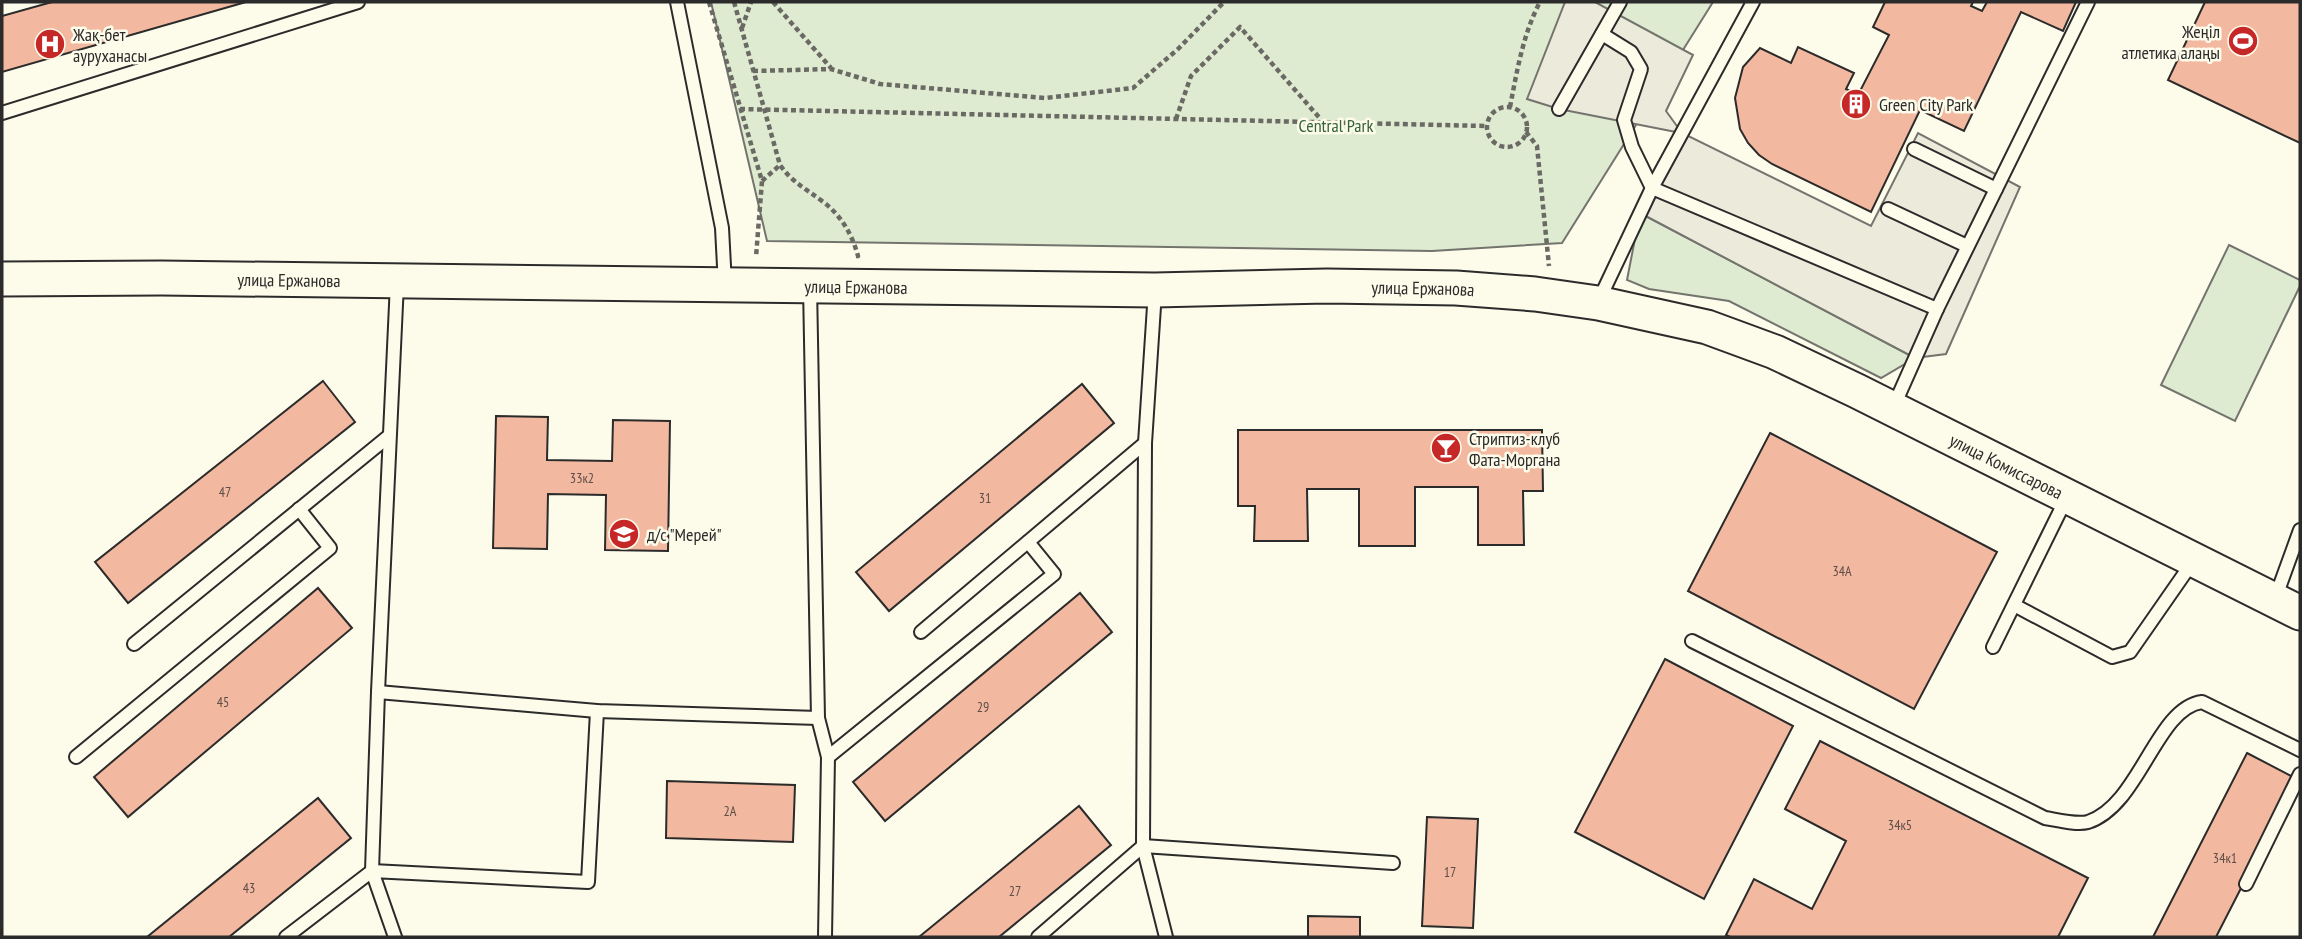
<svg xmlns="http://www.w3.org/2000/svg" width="2302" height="939" font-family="'PT Sans Narrow',sans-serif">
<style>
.green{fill:#deebd1;stroke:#74746e;stroke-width:2}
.parking{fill:#eceadb;stroke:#74746e;stroke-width:2}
.building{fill:#f2b8a0;stroke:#2b2b2b;stroke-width:2}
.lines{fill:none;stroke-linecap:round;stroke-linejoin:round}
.lane-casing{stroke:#2b2b2b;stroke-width:16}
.secondary-casing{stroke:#2b2b2b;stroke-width:37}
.path{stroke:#6a6964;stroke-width:4.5;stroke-dasharray:5 3.5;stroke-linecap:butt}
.lane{stroke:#fdfbea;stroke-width:12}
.secondary{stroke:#fdfbea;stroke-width:33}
.labels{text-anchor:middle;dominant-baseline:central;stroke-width:5;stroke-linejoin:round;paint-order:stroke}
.number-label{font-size:14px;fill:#5d4e48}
.poi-label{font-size:18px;fill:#2b2b2b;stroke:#fdfbea;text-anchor:start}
.park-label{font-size:18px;fill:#34623c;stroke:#fdfbea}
.street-label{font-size:18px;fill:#2b2b2b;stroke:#fdfbea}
</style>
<rect width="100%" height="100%" fill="#fdfbea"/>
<g class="green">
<path d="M711 2H1713L1562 243 1432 251 767 241Z"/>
<path d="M1640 213 1915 358 1881 378 1729 301 1649 289 1627 280Z"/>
<path d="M2229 245 2300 280V286L2235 421 2161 385Z"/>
</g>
<path class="parking" d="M1565 2H1595L1693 55 1666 111 1682 133 1871 226 1918 133 2020 187 1946 354 1915 358 1640 213 1681 133 1559 109 1527 99Z"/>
<g class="building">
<path d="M52 2H246L2 72V16Z"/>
<path d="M1885 2H1973L1971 6 1982 11 1987 2H2076L2063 31 2021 12 1964 131 1920 110 1871 212 1772 164 1759 155 1748 143 1740 129 1735 98 1743 67 1760 48 1791 63 1798 47 1854 73 1846 89 1858 95 1889 35 1873 27Z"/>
<path d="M2205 2H2300V143L2168 80Z"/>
<path d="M323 381 355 422 128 603 95 562Z"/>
<path d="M1082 384 1114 423 889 611 856 572Z"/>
<path d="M496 416 548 417 547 460 612 461 613 420 670 421 668 551 605 550 606 495 548 494 547 549 493 548Z"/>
<path d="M1238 430H1542L1543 491H1523L1524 545H1478V487H1415V546H1359V489H1307L1308 541H1254L1255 506H1238Z"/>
<path d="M1770 433 1997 552 1914 709 1688 591Z"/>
<path d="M318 588 352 628 128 817 94 777Z"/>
<path d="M1080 593 1112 632 885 821 853 782Z"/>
<path d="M1665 659 1793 726 1704 899 1575 832Z"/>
<path d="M1820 741 2088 878 2058 937H1730L1726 935 1754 879 1812 909 1846 841 1785 809Z"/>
<path d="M2247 753 2297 779 2216 937H2153Z"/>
<path d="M667 781 795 785 793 842 666 838Z"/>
<path d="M318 798 351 838 229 937H147Z"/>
<path d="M1079 806 1111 845 999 937H919Z"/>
<path d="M1427 817 1478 819 1473 928 1422 926Z"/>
<path d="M1308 916 1360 917V937H1308Z"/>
</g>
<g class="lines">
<g class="lane-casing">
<g id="lane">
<path d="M677 2 722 228 725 285"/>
<path d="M1602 34 1631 52 1641 69 1624 120 1632 147 1652 188"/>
<path d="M1559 109 1620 2"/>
<path d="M2 113 358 2"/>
<path d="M1914 149 1996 189"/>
<path d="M1652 188 1753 2"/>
<path d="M1888 209 1967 246"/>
<path d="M810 286 818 718 828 757 825 937"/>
<path d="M1155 291 1145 443 1143 846 1166 937"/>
<path d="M1599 300 1652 188 1937 309 1893 408"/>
<path d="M1937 309 2088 2"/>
<path d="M2275 599 2300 530"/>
<path d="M2014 605 2112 657 2130 652 2194 560"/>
<path d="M921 632 1145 443"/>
<path d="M1692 641 2045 818C2057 820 2077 825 2088 822 2140 805 2156 708 2202 702L2300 750"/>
<path d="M134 644 389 436"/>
<path d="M1993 647 2067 497"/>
<path d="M378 692 597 711 818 718"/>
<path d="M76 757 330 548 299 509"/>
<path d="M828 757 1054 574 1028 542"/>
<path d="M2246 884 2300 774"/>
<path d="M286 937 372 871 378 692 397 283"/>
<path d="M395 937 372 871 588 882 597 711"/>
<path d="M1038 937 1143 846 1393 863"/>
</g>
</g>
<g class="secondary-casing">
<g id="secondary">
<path id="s1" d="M2 279 161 278 1155 290 1327 286 1456 288 1535 294 1598 303 1707 327 1775 352 1857 391 2300 613"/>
</g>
</g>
<g class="path">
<path d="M709 2 762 181 756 257"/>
<path d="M734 2 780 165C793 183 805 188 822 201 841 215 852 234 858 256H855"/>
<path d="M773 2 831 68"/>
<path d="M742 28 751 2"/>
<path d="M753 71 831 69 880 84 1045 98 1133 88 1178 49 1224 2"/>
<circle cx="1507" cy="127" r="20"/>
<path d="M1510 107C1517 71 1523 34 1540 2"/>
<path d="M740 109 1486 126"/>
<path d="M1176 119 1191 76 1240 27 1324 123"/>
<path d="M1526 132 1537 146 1549 266"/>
<path d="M762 181 780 165"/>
</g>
<use href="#lane" class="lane"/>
<use href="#secondary" class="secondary"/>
</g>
<defs>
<g id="stadium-disc" transform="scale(1.575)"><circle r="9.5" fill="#c62828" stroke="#fdfbea"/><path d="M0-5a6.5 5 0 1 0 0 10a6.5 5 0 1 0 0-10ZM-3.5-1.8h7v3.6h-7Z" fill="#fff"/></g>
<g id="hospital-disc" transform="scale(1.575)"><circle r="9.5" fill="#c62828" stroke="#fdfbea"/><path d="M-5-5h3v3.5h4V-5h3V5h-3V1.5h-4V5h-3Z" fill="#fff"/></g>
<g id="building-disc" transform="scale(1.575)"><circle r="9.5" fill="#c62828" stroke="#fdfbea"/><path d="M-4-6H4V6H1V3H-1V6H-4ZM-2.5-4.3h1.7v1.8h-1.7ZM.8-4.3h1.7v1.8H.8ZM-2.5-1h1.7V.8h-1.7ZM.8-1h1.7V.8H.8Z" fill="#fff"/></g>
<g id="bar-disc" transform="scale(1.575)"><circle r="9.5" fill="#c62828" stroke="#fdfbea"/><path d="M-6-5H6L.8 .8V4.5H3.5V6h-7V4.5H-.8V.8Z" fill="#fff"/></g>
<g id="school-disc" transform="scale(1.575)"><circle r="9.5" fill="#c62828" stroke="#fdfbea"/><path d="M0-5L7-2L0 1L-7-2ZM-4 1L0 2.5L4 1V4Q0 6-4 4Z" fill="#fff"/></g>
</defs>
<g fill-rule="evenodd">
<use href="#stadium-disc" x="2243" y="41"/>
<use href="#hospital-disc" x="50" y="44"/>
<use href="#building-disc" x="1856" y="104"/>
<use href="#bar-disc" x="1446" y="448"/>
<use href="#school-disc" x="624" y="534"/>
</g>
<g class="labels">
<g class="number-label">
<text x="582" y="478">33к2</text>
<text x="225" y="492">47</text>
<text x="985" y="498">31</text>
<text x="1842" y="571">34А</text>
<text x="223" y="702">45</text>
<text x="983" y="707">29</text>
<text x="730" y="811">2А</text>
<text x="1900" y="825">34к5</text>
<text x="2225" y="858">34к1</text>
<text x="1450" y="872">17</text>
<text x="249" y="888">43</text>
<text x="1015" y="891">27</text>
</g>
<g class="poi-label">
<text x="2220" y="31" text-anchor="end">Жеңіл<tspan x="2220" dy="21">атлетика алаңы</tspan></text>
<text x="73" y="34">Жақ-бет<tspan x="73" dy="21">ауруханасы</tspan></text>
<text x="1879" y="104">Green City Park</text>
<text x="1469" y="438">Стриптиз-клуб<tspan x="1469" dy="21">Фата-Моргана</tspan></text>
<text x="647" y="534">д/с "Мерей"</text>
</g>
<g class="park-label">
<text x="1336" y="125">Central Park</text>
</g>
<g class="street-label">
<text stroke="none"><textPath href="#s1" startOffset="287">улица Ержанова</textPath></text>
<text stroke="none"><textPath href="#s1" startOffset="854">улица Ержанова</textPath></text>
<text stroke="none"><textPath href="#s1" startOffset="1421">улица Ержанова</textPath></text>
<text stroke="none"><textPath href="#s1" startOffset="2039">улица Комиссарова</textPath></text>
</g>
</g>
<rect width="2302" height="939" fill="none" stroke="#2b2b2b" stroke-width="7"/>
</svg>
